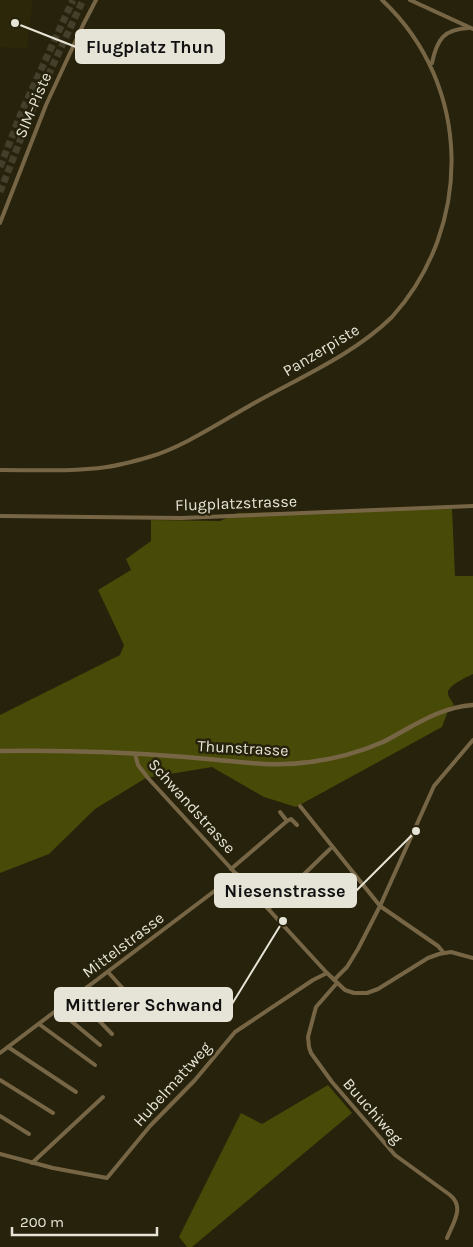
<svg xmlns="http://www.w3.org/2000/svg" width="473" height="1247" font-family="Karla,sans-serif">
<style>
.built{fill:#2c2708}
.green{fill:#484a07}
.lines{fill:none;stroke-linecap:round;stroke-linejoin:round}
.motorway-tunnel{stroke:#433f2a;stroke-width:7;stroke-dasharray:7 3.5;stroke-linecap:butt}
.minor{stroke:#776646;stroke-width:4}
.tertiary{stroke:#776646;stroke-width:4.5}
.labels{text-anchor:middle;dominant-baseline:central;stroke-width:5;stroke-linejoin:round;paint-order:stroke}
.street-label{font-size:16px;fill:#e6e4d6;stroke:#26220c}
.leader{fill:none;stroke:#e6e4d6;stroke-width:2}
.callout-dot{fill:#e6e4d6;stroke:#26220c;stroke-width:2}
.callout{fill:#e6e4d6;stroke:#e6e4d6;stroke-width:2}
.callout-label{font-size:18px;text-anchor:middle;font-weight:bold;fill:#111}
</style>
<rect width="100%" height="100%" fill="#26220c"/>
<path class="built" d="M0 0H33L27 49 0 47Z"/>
<g class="green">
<path d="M452 509 455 576H473V674C467 677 446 686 448 694 448 697 453 702 454 705L449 708 442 727 296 807 264 797 212 767 146 778 95 809 49 854 0 873V715L120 655 124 645 98 590 131 570 126 559 151 541V520L220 521 237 513Z"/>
<path d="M328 1085 352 1113 192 1247H187L179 1237 241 1113 262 1124Z"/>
</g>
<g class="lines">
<g class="motorway-tunnel">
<path d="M0 167 22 111 73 0"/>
<path d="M0 192 30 115 83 0"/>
</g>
<g class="minor">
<path d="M410 0 473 29"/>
<path d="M432 63C437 39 444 29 469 28"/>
<path d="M0 223 46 105 83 25 96 0"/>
<path d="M0 470C35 470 72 472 107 467 121 465 135 461 149 457 184 447 225 419 258 401 303 376 354 354 392 317 473 227 473 85 382 0"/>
<path d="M0 516 181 518 473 506"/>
<path d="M135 754 138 765 148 778 327 973 345 990 354 993H367L378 989 428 958 439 954 451 952 473 958"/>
<path d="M300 806 380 906 438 946 443 952"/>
<path d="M280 812 287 821"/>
<path d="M231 869 287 821 291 819 297 825"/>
<path d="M269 908 330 849"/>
<path d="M108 972 145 1013"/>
<path d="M334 980 347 967 358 949 380 906 434 786 473 740"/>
<path d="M337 983 316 1007 308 1037 309 1047 311 1053 332 1082 395 1155 450 1195C465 1207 453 1223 447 1238"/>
<path d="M75 996 112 1034"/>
<path d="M58 1010 100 1045"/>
<path d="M39 1024 95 1065"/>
<path d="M8 1047 76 1092"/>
<path d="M0 1053 237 874"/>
<path d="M0 1080 53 1113"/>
<path d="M0 1116 29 1134"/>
<path d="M0 1154 53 1168 107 1178 150 1126 195 1080 235 1032 313 980 327 973"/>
<path d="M32 1163 103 1097"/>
</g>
<path class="tertiary" d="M0 751C62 750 124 752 185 757 227 760 268 768 310 762 334 759 360 752 383 742 412 727 439 707 473 705"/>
</g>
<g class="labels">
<g class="street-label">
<text transform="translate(33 105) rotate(-67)">SIM-Piste</text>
<text transform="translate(321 350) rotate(-31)">Panzerpiste</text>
<text transform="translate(236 503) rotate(-2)">Flugplatzstrasse</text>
<text transform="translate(243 748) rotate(3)">Thunstrasse</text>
<text transform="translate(192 806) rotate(48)">Schwandstrasse</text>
<text transform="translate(123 945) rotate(-37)">Mittelstrasse</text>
<text transform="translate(172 1084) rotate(-48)">Hubelmattweg</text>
<text transform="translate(373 1111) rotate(49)">Buuchiweg</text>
</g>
</g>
<path class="leader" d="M15 23L76 47M416 831L356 891M283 921L232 1004"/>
<g class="callout-dot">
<circle cx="15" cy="23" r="5"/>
<circle cx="416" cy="831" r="5"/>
<circle cx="283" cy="921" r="5"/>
</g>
<g class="callout">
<rect x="76" y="30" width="148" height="33" rx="5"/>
<rect x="215" y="874" width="141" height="33" rx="5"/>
<rect x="55" y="988" width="177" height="33" rx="5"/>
</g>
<g class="callout-label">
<text x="150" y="53">Flugplatz Thun</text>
<text x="285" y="897">Niesenstrasse</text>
<text x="144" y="1011">Mittlerer Schwand</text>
</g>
<path d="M12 1227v8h145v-8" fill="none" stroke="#e6e4d6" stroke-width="2.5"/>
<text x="20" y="1227" font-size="15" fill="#e6e4d6" stroke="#26220c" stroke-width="4" paint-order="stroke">200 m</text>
</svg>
